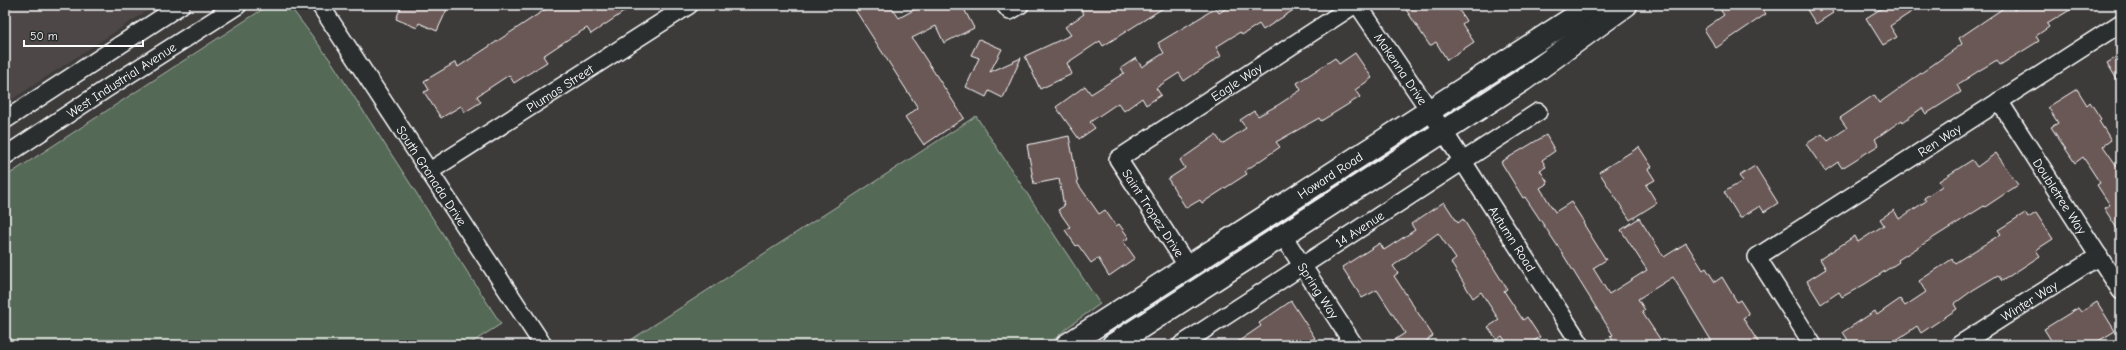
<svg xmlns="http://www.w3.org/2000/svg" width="2126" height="350" font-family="'Comic Neue',sans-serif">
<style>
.built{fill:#4e4746}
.green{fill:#556b57;stroke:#aab5ab}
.building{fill:#6a5856;stroke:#fff}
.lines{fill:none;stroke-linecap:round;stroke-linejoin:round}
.minor-casing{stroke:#fff;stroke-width:20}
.secondary-casing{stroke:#fff;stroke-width:25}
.minor{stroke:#2a2d2e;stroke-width:17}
.secondary{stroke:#2a2d2e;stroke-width:22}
.labels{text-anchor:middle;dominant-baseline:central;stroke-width:3.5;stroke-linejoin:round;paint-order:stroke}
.street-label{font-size:13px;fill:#fff;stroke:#2a2d2e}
</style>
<rect width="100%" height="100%" fill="#3d3a3a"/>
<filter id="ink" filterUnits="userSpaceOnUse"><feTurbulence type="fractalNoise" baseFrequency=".025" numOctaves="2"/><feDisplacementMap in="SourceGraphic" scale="8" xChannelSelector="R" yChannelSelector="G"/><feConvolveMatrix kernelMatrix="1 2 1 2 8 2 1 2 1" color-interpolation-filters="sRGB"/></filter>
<g filter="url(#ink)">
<path class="built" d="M5 5H156L5 104Z"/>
<g class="green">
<path d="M269 5H289L331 61 501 324 468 345H5V177Z"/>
<path d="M976 116 1100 304 1068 327 1048 345H623Z"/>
</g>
<g class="building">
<path d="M402 5H449L437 31 419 23 417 28 396 19Z"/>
<path d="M552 5H634L591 34 587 28 570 38 543 56 547 62 514 83 509 75 477 96 481 102 465 112 461 106 441 118 424 92 429 90 424 81 456 62 458 67Z"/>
<path d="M852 5H890L899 18 923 5H962L974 28 944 43 936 26 912 38 964 118 924 145 905 117 918 108Z"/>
<path d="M1078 5H1168L1103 46 1100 41 1067 63 1072 74 1040 89 1025 56 1071 35 1065 27 1084 14Z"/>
<path d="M1231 5H1301L1263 30 1259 24 1242 35 1240 32 1216 47 1221 56 1184 81 1179 73 1156 88 1161 95 1146 105 1142 98 1124 111 1118 103 1090 122 1095 128 1079 139 1056 107 1085 86 1091 94 1124 73 1121 68 1136 58 1142 67 1164 53 1158 43 1216 8 1219 13Z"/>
<path d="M1403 5H1456L1466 21 1462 24 1474 42 1447 60 1436 42 1430 46Z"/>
<path d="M1717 5H1760L1766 14 1716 48 1704 29 1724 15Z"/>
<path d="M1804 5H1828L1833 13 1816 24Z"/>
<path d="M1887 5H1922L1890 26 1897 37 1883 45 1866 18Z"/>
<path d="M2008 5H2011L2014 10 2022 5H2078L2047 24 2049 27 2036 36 2039 41 2000 65 1997 60 1980 70 1957 85 1961 92 1926 114 1922 108 1903 122 1902 120 1875 139 1879 145 1842 168 1838 162 1825 171 1806 144 1822 134 1828 141 1847 128 1840 118 1874 95 1879 103 1962 44 1959 38Z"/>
<path d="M979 39 1002 49 990 72 1021 58 1003 98 989 91 986 97 966 87 979 58 971 55Z"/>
<path d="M1355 53 1372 78 1355 90 1360 97 1321 121 1319 118 1276 142 1280 147 1245 171 1247 174 1202 203 1200 200 1186 208 1168 179 1185 168 1180 160 1216 135 1222 144 1246 128 1240 120 1254 111 1258 116 1278 105 1301 90 1297 83 1335 58 1339 64Z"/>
<path d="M2121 54V86L2107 63Z"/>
<path d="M2077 89 2087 105 2090 102 2101 119 2099 121 2111 140 2103 146 2121 172V235L2104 208 2110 205 2097 185 2100 183 2083 157 2075 163 2051 127 2058 123 2048 107Z"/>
<path d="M1546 135 1555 151 1542 160 1546 167 1540 170 1548 183 1540 188 1555 212 1571 202 1584 222 1583 223 1606 260 1593 268 1609 294 1647 270 1621 230 1639 218 1664 257 1686 243 1703 270 1706 268 1715 282 1722 277 1737 302 1740 300 1749 314 1743 318 1760 345H1714L1673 277 1638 299 1645 310 1642 312 1664 345H1616L1610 336 1613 335 1559 248 1525 197 1523 198 1501 162Z"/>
<path d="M1069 136 1078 184 1099 214 1105 210 1116 226 1119 224 1129 238 1123 241 1135 258 1109 276 1098 258 1091 263 1078 245 1076 246 1065 230 1070 227 1058 210 1064 206 1059 179 1034 184 1027 145Z"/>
<path d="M1639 147 1652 167 1648 169 1655 180 1646 185 1657 203 1630 220 1599 172Z"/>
<path d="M1996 153 2018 185 1985 207 1984 206 1898 260 1899 262 1865 284 1842 297 1839 292 1821 304 1807 281 1826 269 1820 259 1855 236 1858 242 1884 225 1880 219 1894 210 1899 219 1926 201 1924 198 1942 186 1939 181 1972 160 1977 167Z"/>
<path d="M1755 166 1778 203 1764 212 1760 206 1740 218 1724 192 1743 181 1739 176Z"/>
<path d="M1444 202 1458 223 1463 219 1507 289 1504 291 1523 320 1527 317 1540 337 1528 345H1508L1502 336 1497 340 1488 327 1499 320 1481 292 1473 298 1451 263 1456 259 1438 233 1393 266 1398 273 1394 276 1433 336 1427 340 1430 345H1387L1405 333 1377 290 1362 298 1342 267 1380 243 1384 250 1415 230 1411 224Z"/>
<path d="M2025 213 2028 218 2036 213 2053 239 2036 250 2040 256 2002 281 1998 275 1973 290 1954 304 1957 309 1921 333 1917 326 1889 345H1851L1843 332 1875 311 1877 315 1900 299 1905 306 1926 292 1919 281 1952 259 1955 263 2001 234 1998 230Z"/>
<path d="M1291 301 1315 338 1304 345H1233L1261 326 1259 323Z"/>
<path d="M2097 302 2115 331 2092 345H2054L2044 329 2078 308 2081 312Z"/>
</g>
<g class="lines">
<g class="minor-casing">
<g id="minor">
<path id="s1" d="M320 5 543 345"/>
<path d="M1005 5 1010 11 1020 5"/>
<path id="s2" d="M1358 5 1444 132 1581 345"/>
<path id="s3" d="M1999 101 2121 291"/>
<path d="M5 120 181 5"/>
<path id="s4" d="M5 156 106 89 238 5"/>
<path id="s5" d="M430 171 689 5"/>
<path id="s6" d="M1283 236 1354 345"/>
<path id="s7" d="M1188 267 1118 159 1354 5"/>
<path id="s8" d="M1181 345 1538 112"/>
<path id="s9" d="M1813 345 1757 257 2121 23"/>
<path id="s10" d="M1959 345 2099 256"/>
</g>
</g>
<g class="secondary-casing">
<g id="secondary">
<path id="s11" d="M1067 345 1593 5"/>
<path d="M1113 345 1523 80 1626 5"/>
</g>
</g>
<use href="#minor" class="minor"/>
<use href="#secondary" class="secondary"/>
</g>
</g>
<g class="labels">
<g class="street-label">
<text stroke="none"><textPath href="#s2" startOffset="77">Makenna Drive</textPath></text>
<text stroke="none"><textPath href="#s4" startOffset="139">West Industrial Avenue</textPath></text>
<text stroke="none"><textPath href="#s7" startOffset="270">Eagle Way</textPath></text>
<text stroke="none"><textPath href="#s5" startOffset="154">Plumas Street</textPath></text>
<text stroke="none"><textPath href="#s9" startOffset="321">Ren Way</textPath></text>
<text stroke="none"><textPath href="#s1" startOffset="204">South Granada Drive</textPath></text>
<text stroke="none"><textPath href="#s11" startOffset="313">Howard Road</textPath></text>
<text stroke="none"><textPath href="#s3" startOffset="113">Doubletree Way</textPath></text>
<text transform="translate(1153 213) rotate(57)">Saint Tropez Drive</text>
<text stroke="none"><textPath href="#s8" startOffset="213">14 Avenue</textPath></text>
<text stroke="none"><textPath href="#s2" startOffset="280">Autumn Road</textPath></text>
<text stroke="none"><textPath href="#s6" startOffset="65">Spring Way</textPath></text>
<text stroke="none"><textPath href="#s10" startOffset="83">Winter Way</textPath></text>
</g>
</g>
<rect width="2126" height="350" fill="none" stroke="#2a2d2e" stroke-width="20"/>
<rect x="10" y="10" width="2106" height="330" fill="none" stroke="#fff" stroke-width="1.5" filter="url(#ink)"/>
<path d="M24 40v6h119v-6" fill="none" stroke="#ffffff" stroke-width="2"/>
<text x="30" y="40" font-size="12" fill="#ffffff" stroke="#2a2d2e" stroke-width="3" paint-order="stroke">50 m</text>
</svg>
